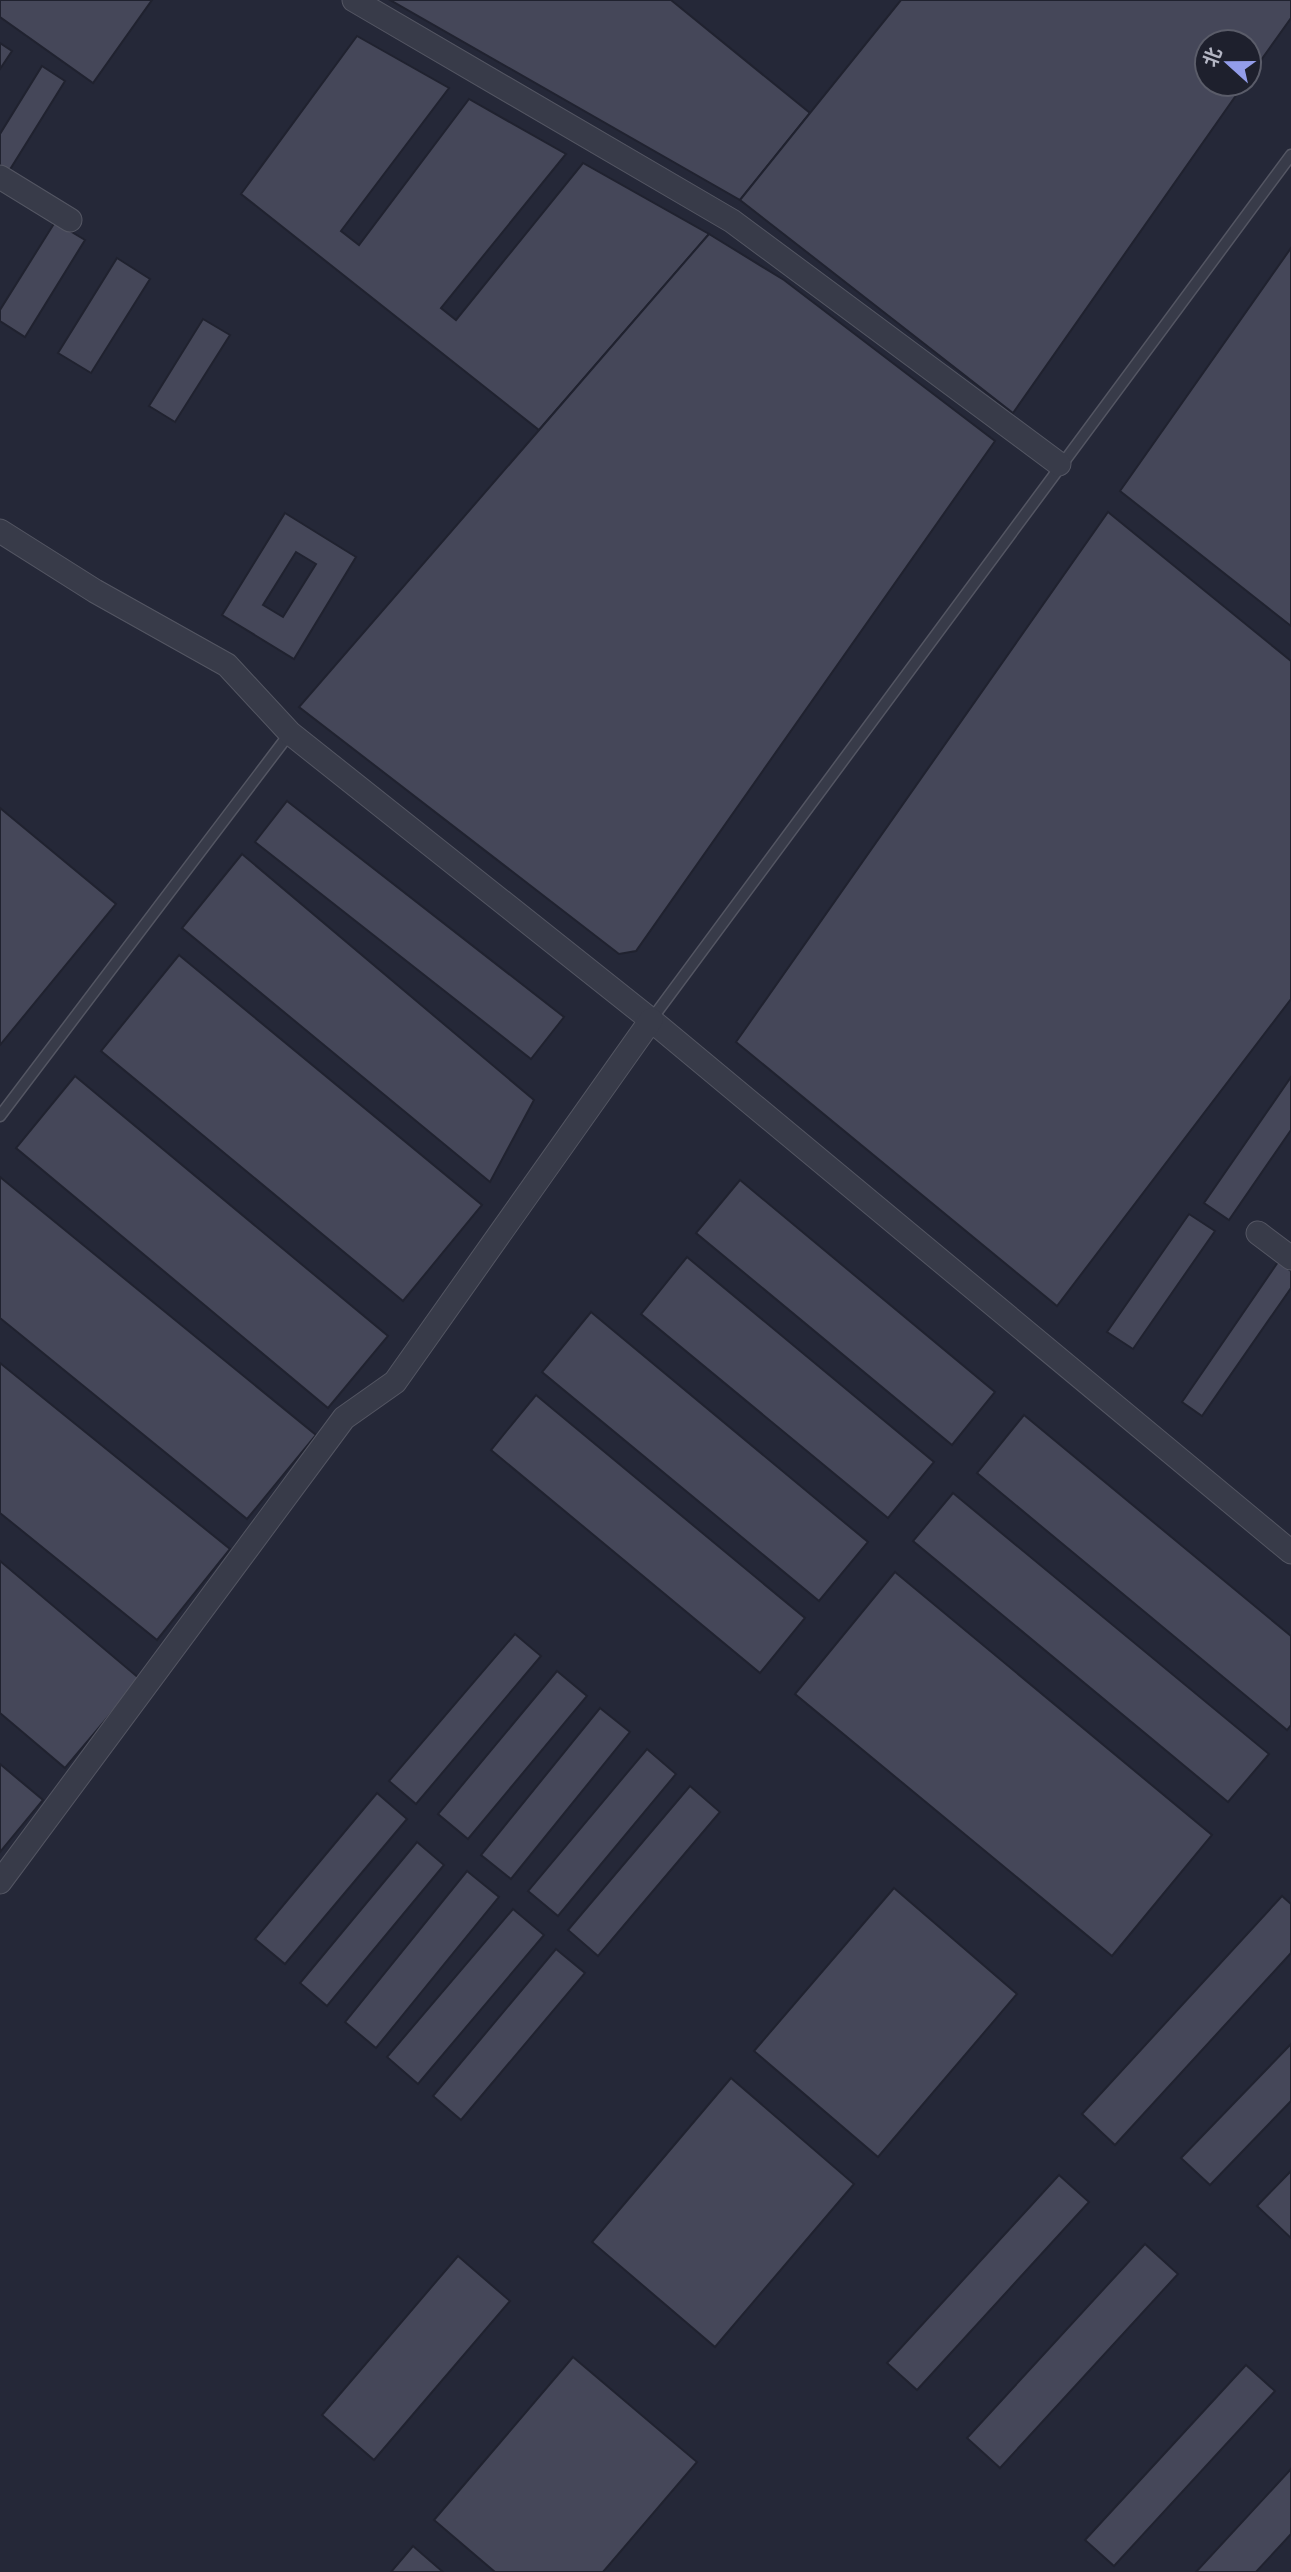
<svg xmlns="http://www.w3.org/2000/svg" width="1291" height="2572" font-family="'Public Sans','Noto Sans SC',sans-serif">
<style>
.building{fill:#454759;stroke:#20222f;stroke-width:2;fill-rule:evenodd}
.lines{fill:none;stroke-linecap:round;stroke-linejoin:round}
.service-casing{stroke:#545663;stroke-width:13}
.minor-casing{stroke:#545663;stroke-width:25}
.service{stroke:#383b49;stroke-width:10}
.minor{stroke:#383b49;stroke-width:23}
</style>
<rect width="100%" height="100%" fill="#252838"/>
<g class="building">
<path d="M0 0H152L93 83 0 17Z"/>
<path d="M390 0H671L810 113 740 200Z"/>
<path d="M901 0H1291V18L1249 77V42H1207V84H1244L1013 413 740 200Z"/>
<path d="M357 36 449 88 341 231 359 245 469 99 566 154 441 308 456 320 583 163 709 234 539 430 241 194Z"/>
<path d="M0 43 12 51 0 69Z"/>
<path d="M42 66 65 81 9 171 0 165V134Z"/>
<path d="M55 222 85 240 25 337 0 321V310Z"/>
<path d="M709 234 784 280 995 441 636 951 619 954 299 707Z"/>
<path d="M1291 248V626L1120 491Z"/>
<path d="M117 258 150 279 91 373 58 353Z"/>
<path d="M203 319 230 335 175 422 149 406Z"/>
<path d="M1108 512 1291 661V999L1057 1306 736 1042Z"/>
<path d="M285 513 356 557 294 659 222 615ZM296 552 316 564 283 617 263 605Z"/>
<path d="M287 801 564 1017 531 1059 255 842Z"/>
<path d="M0 808 116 904 0 1045Z"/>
<path d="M242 854 534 1100 490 1182 182 928Z"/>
<path d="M179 955 482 1205 403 1301 101 1051Z"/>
<path d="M75 1076 388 1336 328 1408 16 1148Z"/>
<path d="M1291 1077V1130L1229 1220 1204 1203Z"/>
<path d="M0 1177 316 1435 247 1519 0 1318Z"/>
<path d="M740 1180 995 1392 952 1445 696 1233Z"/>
<path d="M1189 1214 1215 1231 1133 1349 1107 1332Z"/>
<path d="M687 1257 934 1462 888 1518 641 1314Z"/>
<path d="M1278 1262 1291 1271V1288L1202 1416 1182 1402Z"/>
<path d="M591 1312 868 1542 819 1601 542 1372Z"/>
<path d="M0 1363 230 1549 157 1640 0 1513Z"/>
<path d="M536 1395 805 1618 760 1673 491 1450Z"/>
<path d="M1024 1415 1291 1636V1725L1287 1730 977 1473Z"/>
<path d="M953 1493 1269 1754 1228 1802 913 1541Z"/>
<path d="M0 1561 140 1679 65 1768 0 1713Z"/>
<path d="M895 1572 1212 1835 1112 1956 795 1694Z"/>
<path d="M515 1634 541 1656 416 1804 389 1781Z"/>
<path d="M557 1671 587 1696 468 1839 438 1814Z"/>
<path d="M600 1708 630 1732 511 1879 481 1855Z"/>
<path d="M647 1749 676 1774 558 1916 528 1891Z"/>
<path d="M0 1764 43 1800 0 1852Z"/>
<path d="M690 1786 720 1812 598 1956 568 1930Z"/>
<path d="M377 1793 407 1819 285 1964 255 1939Z"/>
<path d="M417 1842 444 1865 327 2006 300 1983Z"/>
<path d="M467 1871 499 1897 376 2048 345 2022Z"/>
<path d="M894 1888 1017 1994 878 2157 754 2051Z"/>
<path d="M1282 1896 1291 1904V1953L1115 2145 1082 2114Z"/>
<path d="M513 1909 544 1935 418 2084 387 2057Z"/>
<path d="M556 1949 585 1973 461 2120 433 2096Z"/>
<path d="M1291 2044V2101L1210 2185 1181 2158Z"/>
<path d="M731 2078 854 2184 715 2347 592 2242Z"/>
<path d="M1291 2171V2238L1257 2206Z"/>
<path d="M1059 2175 1089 2202 917 2390 887 2363Z"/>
<path d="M1145 2244 1178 2274 1000 2468 967 2438Z"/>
<path d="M458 2256 510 2301 374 2460 322 2415Z"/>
<path d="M573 2357 697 2462 603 2572H495L434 2520Z"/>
<path d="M1246 2365 1275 2391 1114 2566 1085 2540Z"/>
<path d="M1291 2469V2534L1256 2572H1196Z"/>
<path d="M413 2546 443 2572H391Z"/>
</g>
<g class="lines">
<g class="service-casing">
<g id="service">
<path d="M651 1020 1291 155"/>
<path d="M0 1116 290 733"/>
</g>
</g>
<g class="minor-casing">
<g id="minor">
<path d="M354 0 732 221 1059 464"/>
<path d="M0 177 70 220"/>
<path d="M0 531 95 591 227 665 290 733 651 1020 1291 1552"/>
<path d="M1258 1233 1291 1258"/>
<path d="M0 1882 344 1418 395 1382 651 1020"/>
</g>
</g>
<use href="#service" class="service"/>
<use href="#minor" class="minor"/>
</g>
<g transform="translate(1228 63) rotate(291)"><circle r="33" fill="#1e202d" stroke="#5a5c69" stroke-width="2"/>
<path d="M0-5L12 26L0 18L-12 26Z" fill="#939dea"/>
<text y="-10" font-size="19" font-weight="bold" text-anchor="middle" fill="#b4b6c4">北</text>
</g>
</svg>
